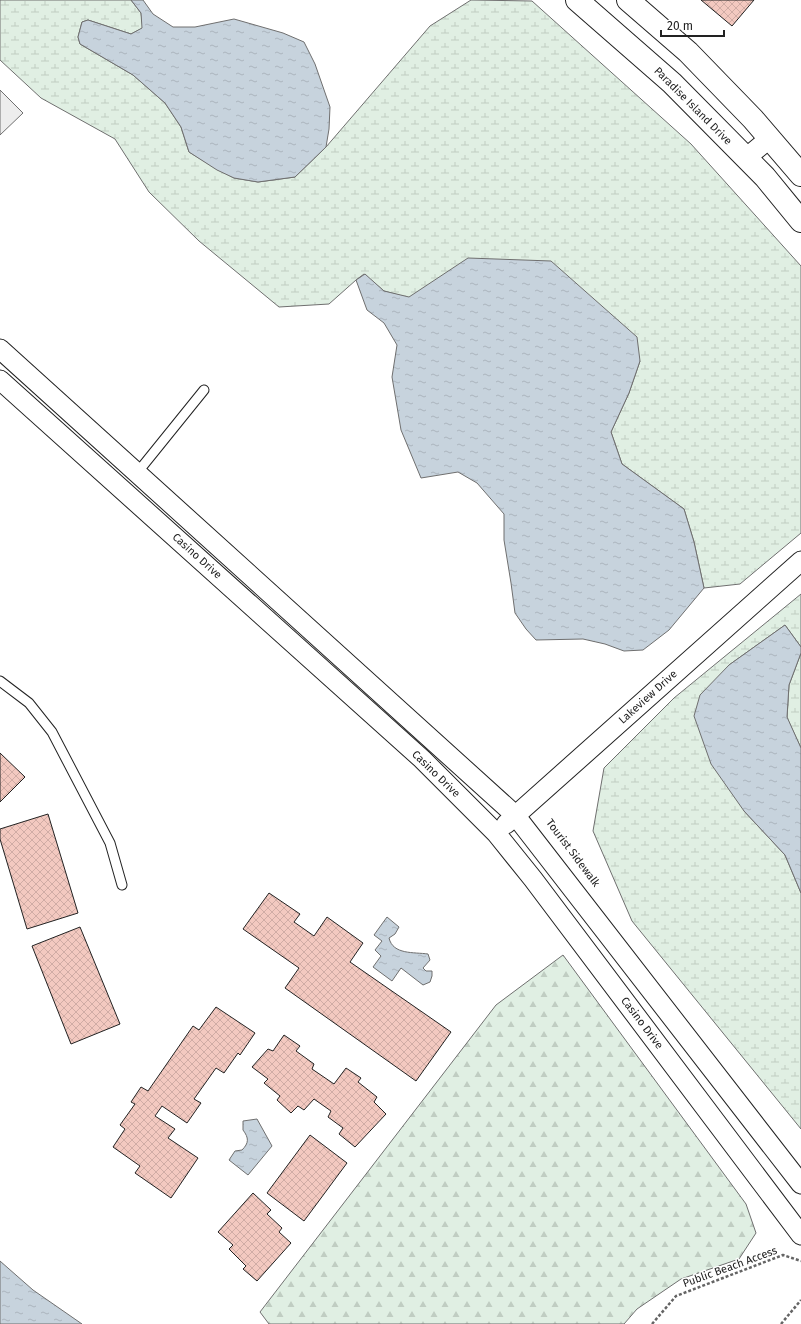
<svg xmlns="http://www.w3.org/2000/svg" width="801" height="1324" font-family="'Fira Sans',sans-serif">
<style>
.forest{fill:url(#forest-firs);stroke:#6f6f6f}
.wetland{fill:url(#wetland-marsh);stroke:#6f6f6f}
.parking{fill:#ededed;stroke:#6f6f6f}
.water{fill:url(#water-ripples);stroke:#6f6f6f}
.building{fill:url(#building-cross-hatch);stroke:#222}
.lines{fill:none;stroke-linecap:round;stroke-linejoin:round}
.lane-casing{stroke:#222;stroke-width:11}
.street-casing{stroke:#222;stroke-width:21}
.secondary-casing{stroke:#222;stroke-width:24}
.path{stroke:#646464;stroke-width:2.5;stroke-dasharray:3 2;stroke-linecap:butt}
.lane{stroke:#fff;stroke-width:9}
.street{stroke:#fff;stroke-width:19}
.secondary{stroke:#fff;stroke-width:22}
.labels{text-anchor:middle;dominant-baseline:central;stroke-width:3;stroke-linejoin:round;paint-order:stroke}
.street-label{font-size:11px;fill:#222;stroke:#fff}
</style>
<defs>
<pattern id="forest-firs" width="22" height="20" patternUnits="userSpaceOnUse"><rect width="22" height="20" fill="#e0efe3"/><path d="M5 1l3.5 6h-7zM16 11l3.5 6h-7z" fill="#c0cdc2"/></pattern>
<pattern id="wetland-marsh" width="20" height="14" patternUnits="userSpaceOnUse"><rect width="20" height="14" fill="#e0efe3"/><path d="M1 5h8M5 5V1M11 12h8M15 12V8" fill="none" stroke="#c0cdc2"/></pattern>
<pattern id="water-ripples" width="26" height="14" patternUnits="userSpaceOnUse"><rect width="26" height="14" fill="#c7d3dd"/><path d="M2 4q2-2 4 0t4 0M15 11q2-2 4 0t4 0" fill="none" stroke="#abb5bd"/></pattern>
<pattern id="building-cross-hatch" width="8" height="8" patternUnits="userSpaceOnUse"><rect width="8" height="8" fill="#f3c9c0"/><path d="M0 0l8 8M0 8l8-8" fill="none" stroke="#d0aca5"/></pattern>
</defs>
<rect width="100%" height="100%" fill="#fff"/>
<path class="forest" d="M563 955 746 1204 756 1233 739 1259 681 1279 637 1309 624 1324H269L260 1312 496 1005Z"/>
<g class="wetland">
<path d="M0 0H131L141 13 143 28 131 34 88 20 82 22 78 37 80 44 133 75 165 103 181 127 189 152 217 169 234 178 258 182 295 177 326 147 430 26 471 0 532 1 691 144 801 266V533L740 584 704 588 694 542 684 509 622 464 611 432 629 393 640 361 384 291 364 274 356 280 329 304 279 307 199 241 149 192 115 139 41 98 0 60Z"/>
<path d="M801 594V647L785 625 729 665 744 811 785 855 801 893V1129L632 921 593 831 604 768 674 698Z"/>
<path d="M801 653V748L787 718 789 685Z"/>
</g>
<path class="parking" d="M0 90 23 113 0 135Z"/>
<g class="water">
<path d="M131 0H143L153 14 173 27H195L234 19 283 33 304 42 315 64 330 107 329 129 326 147 295 177 258 182 234 178 217 170 189 152 181 127 165 103 133 75 80 44 78 37 82 22 88 20 131 34 142 28 141 13Z"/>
<path d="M468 258 551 261 637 337 640 361 629 393 611 432 622 464 684 509 694 542 704 588 669 630 643 650 624 651 605 644 583 639 536 640 526 629 515 613 511 583 504 540V514L477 483 458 472 421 478 401 430 392 377 397 345 384 323 367 310 356 280 365 274 384 291 409 297Z"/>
<path d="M785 625 801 647V653L789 685 787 717 801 748V893L785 855 744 811 711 764 694 716 700 695 729 665Z"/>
<path d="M387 917 399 927 395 934 389 938C393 955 414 952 428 954L430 960 423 968 426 971H432V976L430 982 423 985 401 968 392 981 373 967 381 956 375 950 382 941 374 935Z"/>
<path d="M257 1119 272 1146 248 1175 229 1160 235 1151 242 1150C249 1143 249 1138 243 1130V1121Z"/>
<path d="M0 1261 33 1290 82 1324H0Z"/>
</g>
<g class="building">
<path d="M701 0H754L732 26Z"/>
<path d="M0 753 25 777 0 802Z"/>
<path d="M48 814 78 913 27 929 0 839V829Z"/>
<path d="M269 893 300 914 294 922 314 936 327 917 363 943 350 962 451 1032 416 1081 285 988 299 968 243 929Z"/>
<path d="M80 927 120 1024 71 1044 32 946Z"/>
<path d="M216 1007 255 1033 240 1055 238 1053 224 1073 216 1068 194 1099 201 1103 187 1123 162 1106 155 1116 175 1129 168 1138 198 1158 171 1198 135 1173 140 1166 113 1147 125 1129 120 1125 135 1104 131 1102 141 1087 148 1091 193 1026 199 1030Z"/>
<path d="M284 1035 300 1046 296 1051 314 1064 312 1069 334 1084 346 1068 361 1078 358 1082 377 1097 374 1102 386 1114 355 1147 339 1134 343 1128 328 1117 331 1111 314 1099 304 1110 298 1106 291 1113 277 1100 280 1096 264 1083 268 1079 252 1067 268 1049 273 1051Z"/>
<path d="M310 1135 347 1163 304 1221 267 1193Z"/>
<path d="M253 1193 271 1210 267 1214 282 1228 279 1232 291 1243 257 1281 243 1269 246 1266 229 1249 233 1245 218 1232Z"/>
</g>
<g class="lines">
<g class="lane-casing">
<g id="lane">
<path d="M137 473 204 390"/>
<path d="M0 681 29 703 52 732 110 843 122 885"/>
</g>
</g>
<g class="street-casing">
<g id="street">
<path d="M746 158 770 138"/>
<path d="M0 349 515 815 801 1184"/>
<path d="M0 380 422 759 496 833 533 879 801 1235"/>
<path d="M506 824 801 561"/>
</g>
</g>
<g class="secondary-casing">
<g id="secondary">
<path d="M577 0 672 83 765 177 801 221"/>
<path d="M628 0 688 52 753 119 801 175"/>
</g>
</g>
<g class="path">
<path d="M652 1324 676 1296 783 1255 801 1261"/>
<path d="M781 1324 801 1300"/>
</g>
<use href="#lane" class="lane"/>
<use href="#street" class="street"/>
<use href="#secondary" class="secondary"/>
</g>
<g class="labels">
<g class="street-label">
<text transform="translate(693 106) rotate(45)">Paradise Island Drive</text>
<text transform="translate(197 556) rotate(42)">Casino Drive</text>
<text transform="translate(648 697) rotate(-42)">Lakeview Drive</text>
<text transform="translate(436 774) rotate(44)">Casino Drive</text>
<text transform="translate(573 853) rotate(53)">Tourist Sidewalk</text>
<text transform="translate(642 1023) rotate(53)">Casino Drive</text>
<text transform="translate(730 1267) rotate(-20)">Public Beach Access</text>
</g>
</g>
<path d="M661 30v6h63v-6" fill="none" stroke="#222222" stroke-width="2"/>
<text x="667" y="30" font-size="12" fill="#222222" stroke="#ffffff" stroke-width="3" paint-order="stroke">20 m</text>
</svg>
